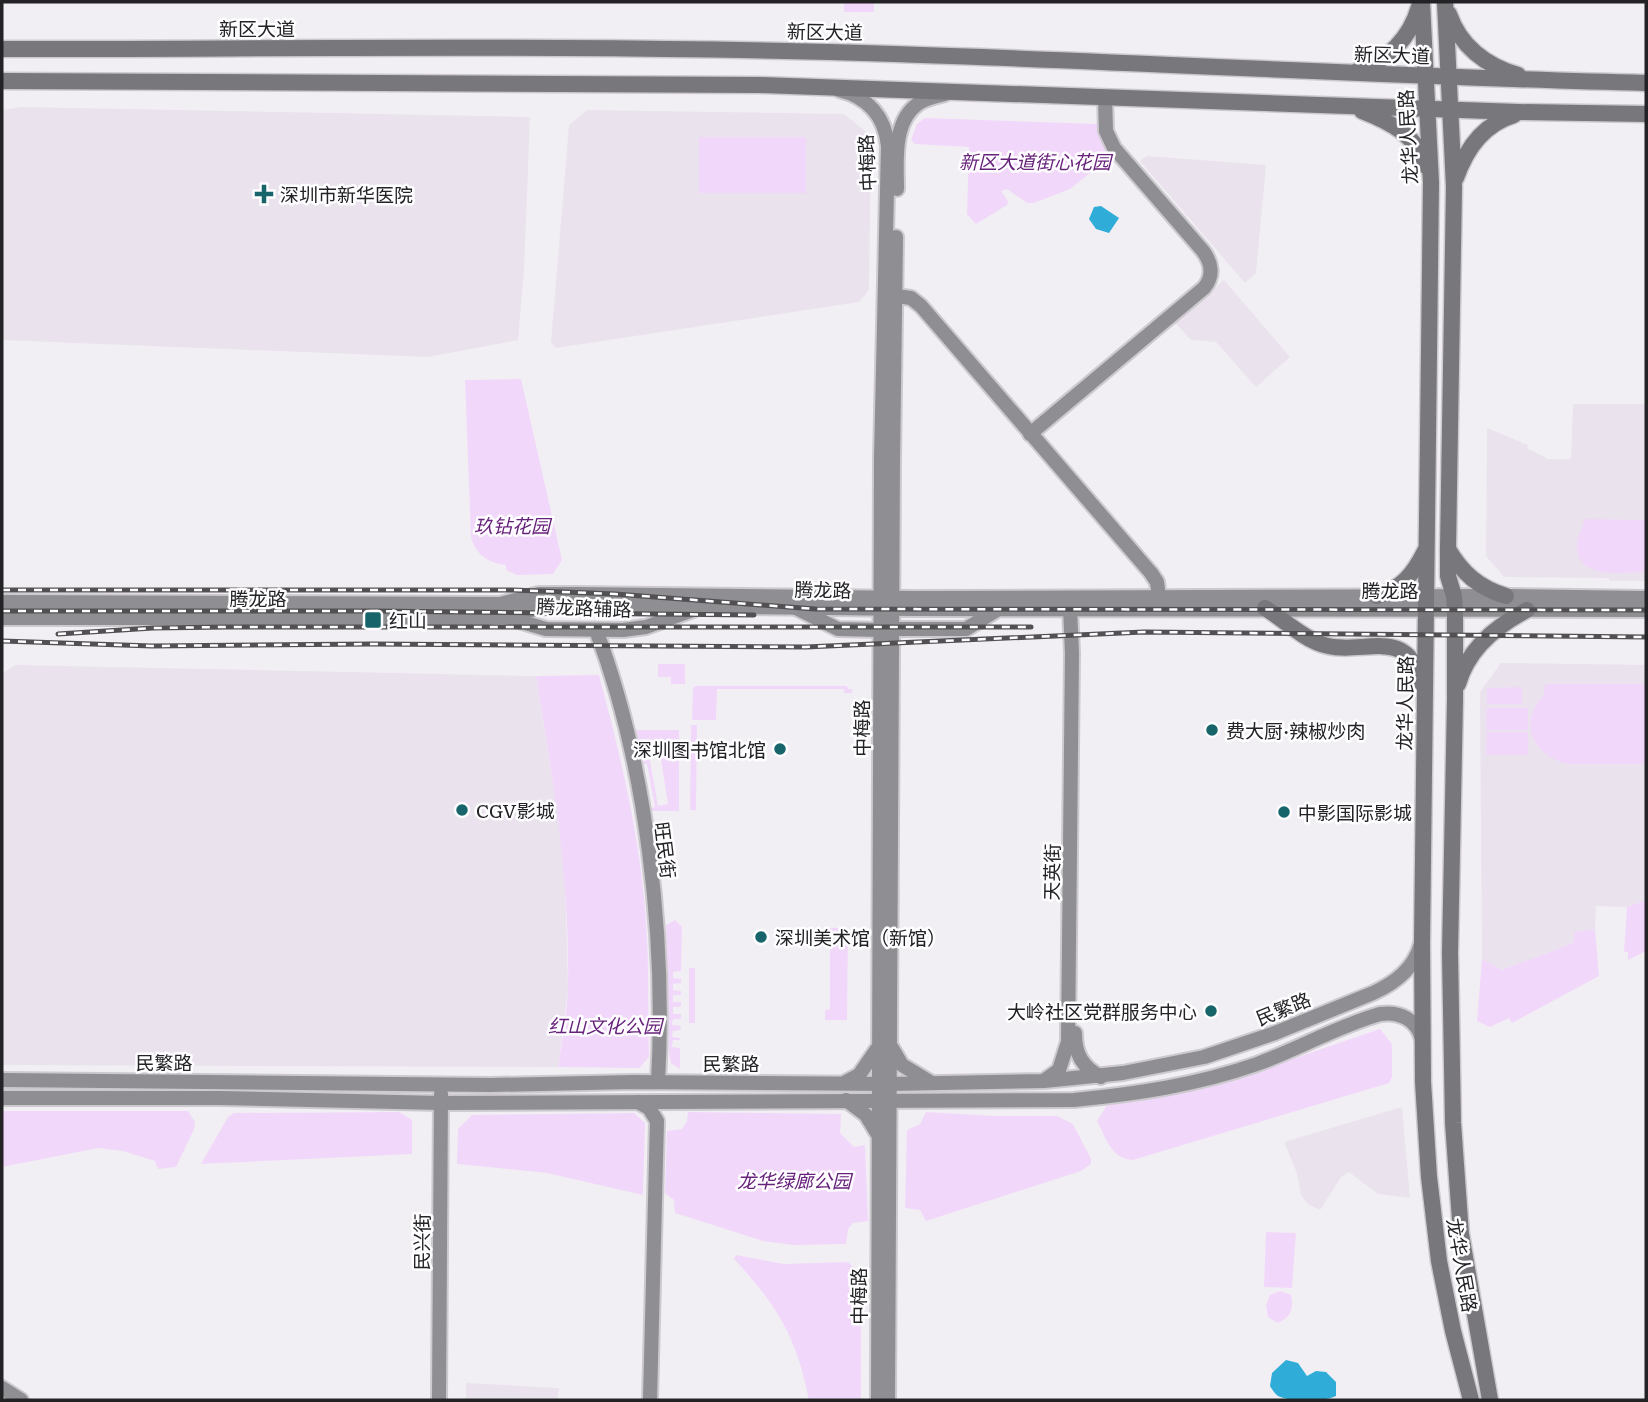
<svg xmlns="http://www.w3.org/2000/svg" width="1648" height="1402" font-family="Literata,'Noto Sans SC',serif">
<style>
.built{fill:#eae2ed}
.green{fill:#f1d8fa}
.water{fill:#30acd8}
.lines{fill:none;stroke-linecap:round;stroke-linejoin:round}
.secondary-casing{stroke:#cdcacf;stroke-width:18}
.primary-casing{stroke:#cdcacf;stroke-width:19}
.secondary{stroke:#8f8e92;stroke-width:14}
.primary{stroke:#78777b;stroke-width:16}
.rail-casing{stroke:#525053;stroke-width:5}
.rail{stroke:#fefdff;stroke-width:2.5;stroke-dasharray:8;stroke-linecap:butt}
.poi-dot{fill:#17656a;stroke:#fefdff;stroke-width:2.5}
.labels{text-anchor:middle;dominant-baseline:central;stroke-width:5;stroke-linejoin:round;paint-order:stroke}
.street-label{font-size:19px;fill:#232224;stroke:#fefdff}
.park-label{font-size:19px;font-style:italic;fill:#67227b;stroke:#fefdff}
.poi-label{font-size:19px;fill:#232224;stroke:#fefdff;text-anchor:start}
</style>
<rect width="100%" height="100%" fill="#f2eff4"/>
<g class="built">
<path d="M21 107 530 117 524 270 518 340 428 357 2 340V110Z"/>
<path d="M587 110 844 114 871 136 869 290 859 302 556 348 551 342 569 125Z"/>
<path d="M1147 156 1266 165 1256 273 1245 283 1140 161Z"/>
<path d="M1224 280 1290 357 1256 387 1216 342 1191 340 1174 322Z"/>
<path d="M1573 404H1646V581H1610L1609 578 1504 577 1486 556 1487 428 1528 445 1527 448 1548 459H1571Z"/>
<path d="M1501 663 1646 665V900L1627 907 1596 906 1595 929 1576 932 1573 943 1502 970 1482 959 1480 692Z"/>
<path d="M16 665 536 676 557 809 565 877 568 989 558 1067 2 1065V673Z"/>
<path d="M1402 1107 1410 1198 1378 1194 1349 1172 1341 1177 1320 1210 1309 1205 1301 1195 1297 1173 1284 1142Z"/>
<path d="M466 1383 559 1388 557 1400H466Z"/>
</g>
<g class="green">
<rect x="844" y="2" width="30" height="10"/>
<path d="M925 118 1097 124 1106 153 1104 162 1070 189 1034 203H1027L1007 189 1001 191 1008 201 1007 205 976 224 967 214 969 147 915 144 911 140 917 124Z"/>
<rect x="699" y="137" width="107" height="56"/>
<path d="M521 379 562 560 553 574 517 575 506 570V565C488 563 476 555 471 537L465 380Z"/>
<path d="M1584 519 1646 520V572C1624 572 1576 581 1577 545 1577 535 1584 529 1584 519Z"/>
<path d="M658 664H685V684H671V677H658Z"/>
<path d="M599 675C622 761 643 849 647 939 649 978 648 1017 649 1057L639 1068 558 1067C562 1040 567 1013 568 987 570 882 553 779 536 676Z"/>
<path d="M1545 684H1646V764H1568C1543 759 1521 735 1534 709 1540 697 1545 699 1545 684Z"/>
<path d="M695 686H847L848 689H852V693H844V689H717L716 720H692L693 689Z"/>
<path d="M1522 687V704H1487V688Z"/>
<path d="M1487 708H1528V730H1486Z"/>
<path d="M691 725H697L696 810H690Z"/>
<path d="M636 730H679V811H652L651 808 655 807 647 764H644L641 755 648 756 650 761 658 806 668 804 660 753 654 745 639 742Z"/>
<path d="M1487 732H1528V755H1486Z"/>
<path d="M1646 900V951L1628 960V952H1624L1627 907Z"/>
<path d="M675 920 682 927 681 971 673 972V978L681 979V983L673 984V990L681 991V995H673V1002H681V1007H673V1014H681V1019H673L672 1025 681 1026 680 1030 673 1031 672 1037 680 1038V1040H673L672 1047 680 1048V1069L671 1063 669 1053 666 925Z"/>
<path d="M830 928H848L847 1020H825V1010L830 1009Z"/>
<path d="M1595 929 1599 976 1512 1023 1509 1018 1490 1027 1477 1021 1482 959 1502 970 1573 943 1575 932Z"/>
<rect x="689" y="968" width="6" height="55"/>
<path d="M1380 1029 1392 1044V1077L1389 1083 1133 1160C1111 1159 1106 1138 1097 1121L1108 1103 1230 1080Z"/>
<path d="M2 1111H188L195 1122 194 1129 176 1167 158 1169 155 1161 123 1151 98 1148 2 1167Z"/>
<path d="M399 1112 412 1120V1154L201 1164 228 1117 234 1113Z"/>
<path d="M688 1112 841 1114 840 1133 854 1147 865 1145 868 1221 853 1223 848 1229 846 1244 793 1245 763 1241 675 1213 674 1200 665 1193 667 1131 682 1129 687 1121Z"/>
<path d="M926 1112 994 1116H1057L1073 1124 1091 1159V1164L1081 1171 926 1221 920 1210 905 1208 907 1130 920 1124Z"/>
<path d="M634 1113 645 1123 643 1195 547 1173 457 1164 458 1129 472 1115Z"/>
<path d="M1266 1232 1296 1233 1292 1288 1264 1287Z"/>
<path d="M736 1255 784 1264 848 1262 861 1274V1400H809C797 1338 777 1305 734 1259Z"/>
<path d="M1280 1291 1291 1295C1294 1309 1291 1317 1278 1323L1268 1317 1266 1305 1270 1295Z"/>
</g>
<g class="water">
<path d="M1101 206 1119 218 1109 233 1096 229 1089 219 1094 207Z"/>
<path d="M1286 1360 1298 1363 1307 1376 1316 1371 1326 1372 1336 1382V1396C1324 1402 1290 1402 1278 1396 1276 1395 1271 1388 1270 1386L1272 1373Z"/>
</g>
<g class="lines">
<g class="secondary-casing">
<g id="secondary">
<path d="M839 90C868 97 885 117 888 146L881 459 878 1400"/>
<path d="M897 189C897 162 892 121 919 103 926 98 937 96 945 94"/>
<path d="M896 296 911 298 921 306 1151 573 1157 582 1159 597"/>
<path d="M1030 434 1204 288C1214 276 1212 263 1203 251L1114 148 1106 131 1105 97"/>
<path d="M2 602 500 604 539 594H575L914 598 1506 596 1646 598"/>
<path d="M796 608 838 629 881 630"/>
<path d="M505 617 546 629 623 630 646 627 693 610"/>
<path d="M2 618H484L503 617 553 605 913 609 1646 610"/>
<path d="M893 629H966L1000 608"/>
<path d="M596 630C647 764 666 938 658 1082"/>
<path d="M1075 1033C1075 1054 1082 1067 1101 1077"/>
<path d="M892 1048 902 1065 930 1082"/>
<path d="M2 1080 491 1085 634 1082 891 1084 1044 1081 1123 1073 1204 1057 1275 1033 1373 993C1395 983 1414 969 1421 944"/>
<path d="M1045 1080 1059 1070 1068 1042 1072 653 1070 608"/>
<path d="M846 1082 859 1075 877 1049"/>
<path d="M2 1098H219L441 1103 1074 1100C1136 1094 1197 1085 1257 1064 1298 1049 1338 1026 1380 1014 1400 1011 1417 1020 1422 1039"/>
<path d="M846 1100 866 1115 877 1133"/>
<path d="M638 1102 649 1108 657 1121 650 1400"/>
<path d="M2 1388 21 1400"/>
<path d="M439 1400 441 1094"/>
<path d="M888 1400 893 461 896 237"/>
</g>
</g>
<g class="primary-casing">
<g id="primary">
<path d="M1422 2 1431 183 1422 943 1423 1082 1429 1177 1439 1261 1453 1331 1471 1400"/>
<path d="M1445 2 1454 187 1448 549V576L1454 596 1455 610V700L1450 953 1453 1123 1461 1234 1490 1400"/>
<path d="M1449 14C1460 46 1486 66 1518 75"/>
<path d="M2 49C299 49 597 44 895 54 1145 62 1396 77 1646 83"/>
<path d="M1357 71C1388 61 1410 38 1419 7"/>
<path d="M2 81 760 85 1518 112 1646 114"/>
<path d="M1362 111C1391 122 1417 136 1427 167"/>
<path d="M1456 178C1466 149 1484 124 1514 115"/>
<path d="M1448 549C1462 573 1479 588 1506 596"/>
<path d="M1377 596C1402 589 1414 573 1425 551"/>
<path d="M1265 608C1283 619 1301 637 1321 644 1360 658 1408 623 1420 682"/>
<path d="M1458 684C1468 649 1496 626 1527 610"/>
</g>
</g>
<use href="#secondary" class="secondary"/>
<use href="#primary" class="primary"/>
<g class="rail-casing">
<g id="rail">
<path d="M2 590H513L615 594 815 609 1646 610"/>
<path d="M2 611H373L754 615"/>
<path d="M58 634 153 628 227 627H1031"/>
<path d="M2 641 152 646 372 644 806 647 1144 632 1646 637"/>
</g>
</g>
<use href="#rail" class="rail"/>
</g>
<g class="poi-dot">
<path d="M260.5 183.5h7v7h7v7h-7v7h-7v-7h-7v-7h7z"/>
<rect x="364" y="611" width="18" height="18" rx="3.5"/>
<circle cx="1212" cy="730" r="7"/>
<circle cx="780" cy="749" r="7"/>
<circle cx="462" cy="810" r="7"/>
<circle cx="1284" cy="812" r="7"/>
<circle cx="761" cy="937" r="7"/>
<circle cx="1211" cy="1011" r="7"/>
</g>
<g class="labels">
<g class="street-label">
<text x="257" y="28">新区大道</text>
<text transform="translate(825 31) rotate(1)">新区大道</text>
<text transform="translate(1392 54) rotate(2)">新区大道</text>
<text transform="translate(1407 137) rotate(-93)">龙华人民路</text>
<text transform="translate(866 163) rotate(-93)">中梅路</text>
<text transform="translate(823 589) rotate(1)">腾龙路</text>
<text x="1390" y="590">腾龙路</text>
<text x="258" y="598">腾龙路</text>
<text transform="translate(584 607) rotate(2)">腾龙路辅路</text>
<text transform="translate(1404 703) rotate(-89)">龙华人民路</text>
<text transform="translate(861 728) rotate(-90)">中梅路</text>
<text transform="translate(666 850) rotate(83)">旺民街</text>
<text transform="translate(1051 872) rotate(-89)">天英街</text>
<text transform="translate(1283 1008) rotate(-22)">民繁路</text>
<text x="164" y="1062">民繁路</text>
<text x="731" y="1063">民繁路</text>
<text transform="translate(421 1242) rotate(-90)">民兴街</text>
<text transform="translate(1463 1265) rotate(80)">龙华人民路</text>
<text transform="translate(858 1296) rotate(-90)">中梅路</text>
</g>
<g class="park-label">
<text x="1035" y="161">新区大道街心花园</text>
<text x="512" y="525">玖钻花园</text>
<text x="605" y="1025">红山文化公园</text>
<text x="794" y="1180">龙华绿廊公园</text>
</g>
<g class="poi-label">
<text x="280" y="194">深圳市新华医院</text>
<text x="389" y="620">红山</text>
<text x="1226" y="730">费大厨·辣椒炒肉</text>
<text x="766" y="749" text-anchor="end">深圳图书馆北馆</text>
<text x="476" y="810">CGV影城</text>
<text x="1298" y="812">中影国际影城</text>
<text x="775" y="937">深圳美术馆（新馆）</text>
<text x="1197" y="1011" text-anchor="end">大岭社区党群服务中心</text>
</g>
</g>
<rect width="1648" height="1402" fill="none" stroke="#232224" stroke-width="7"/>
</svg>
